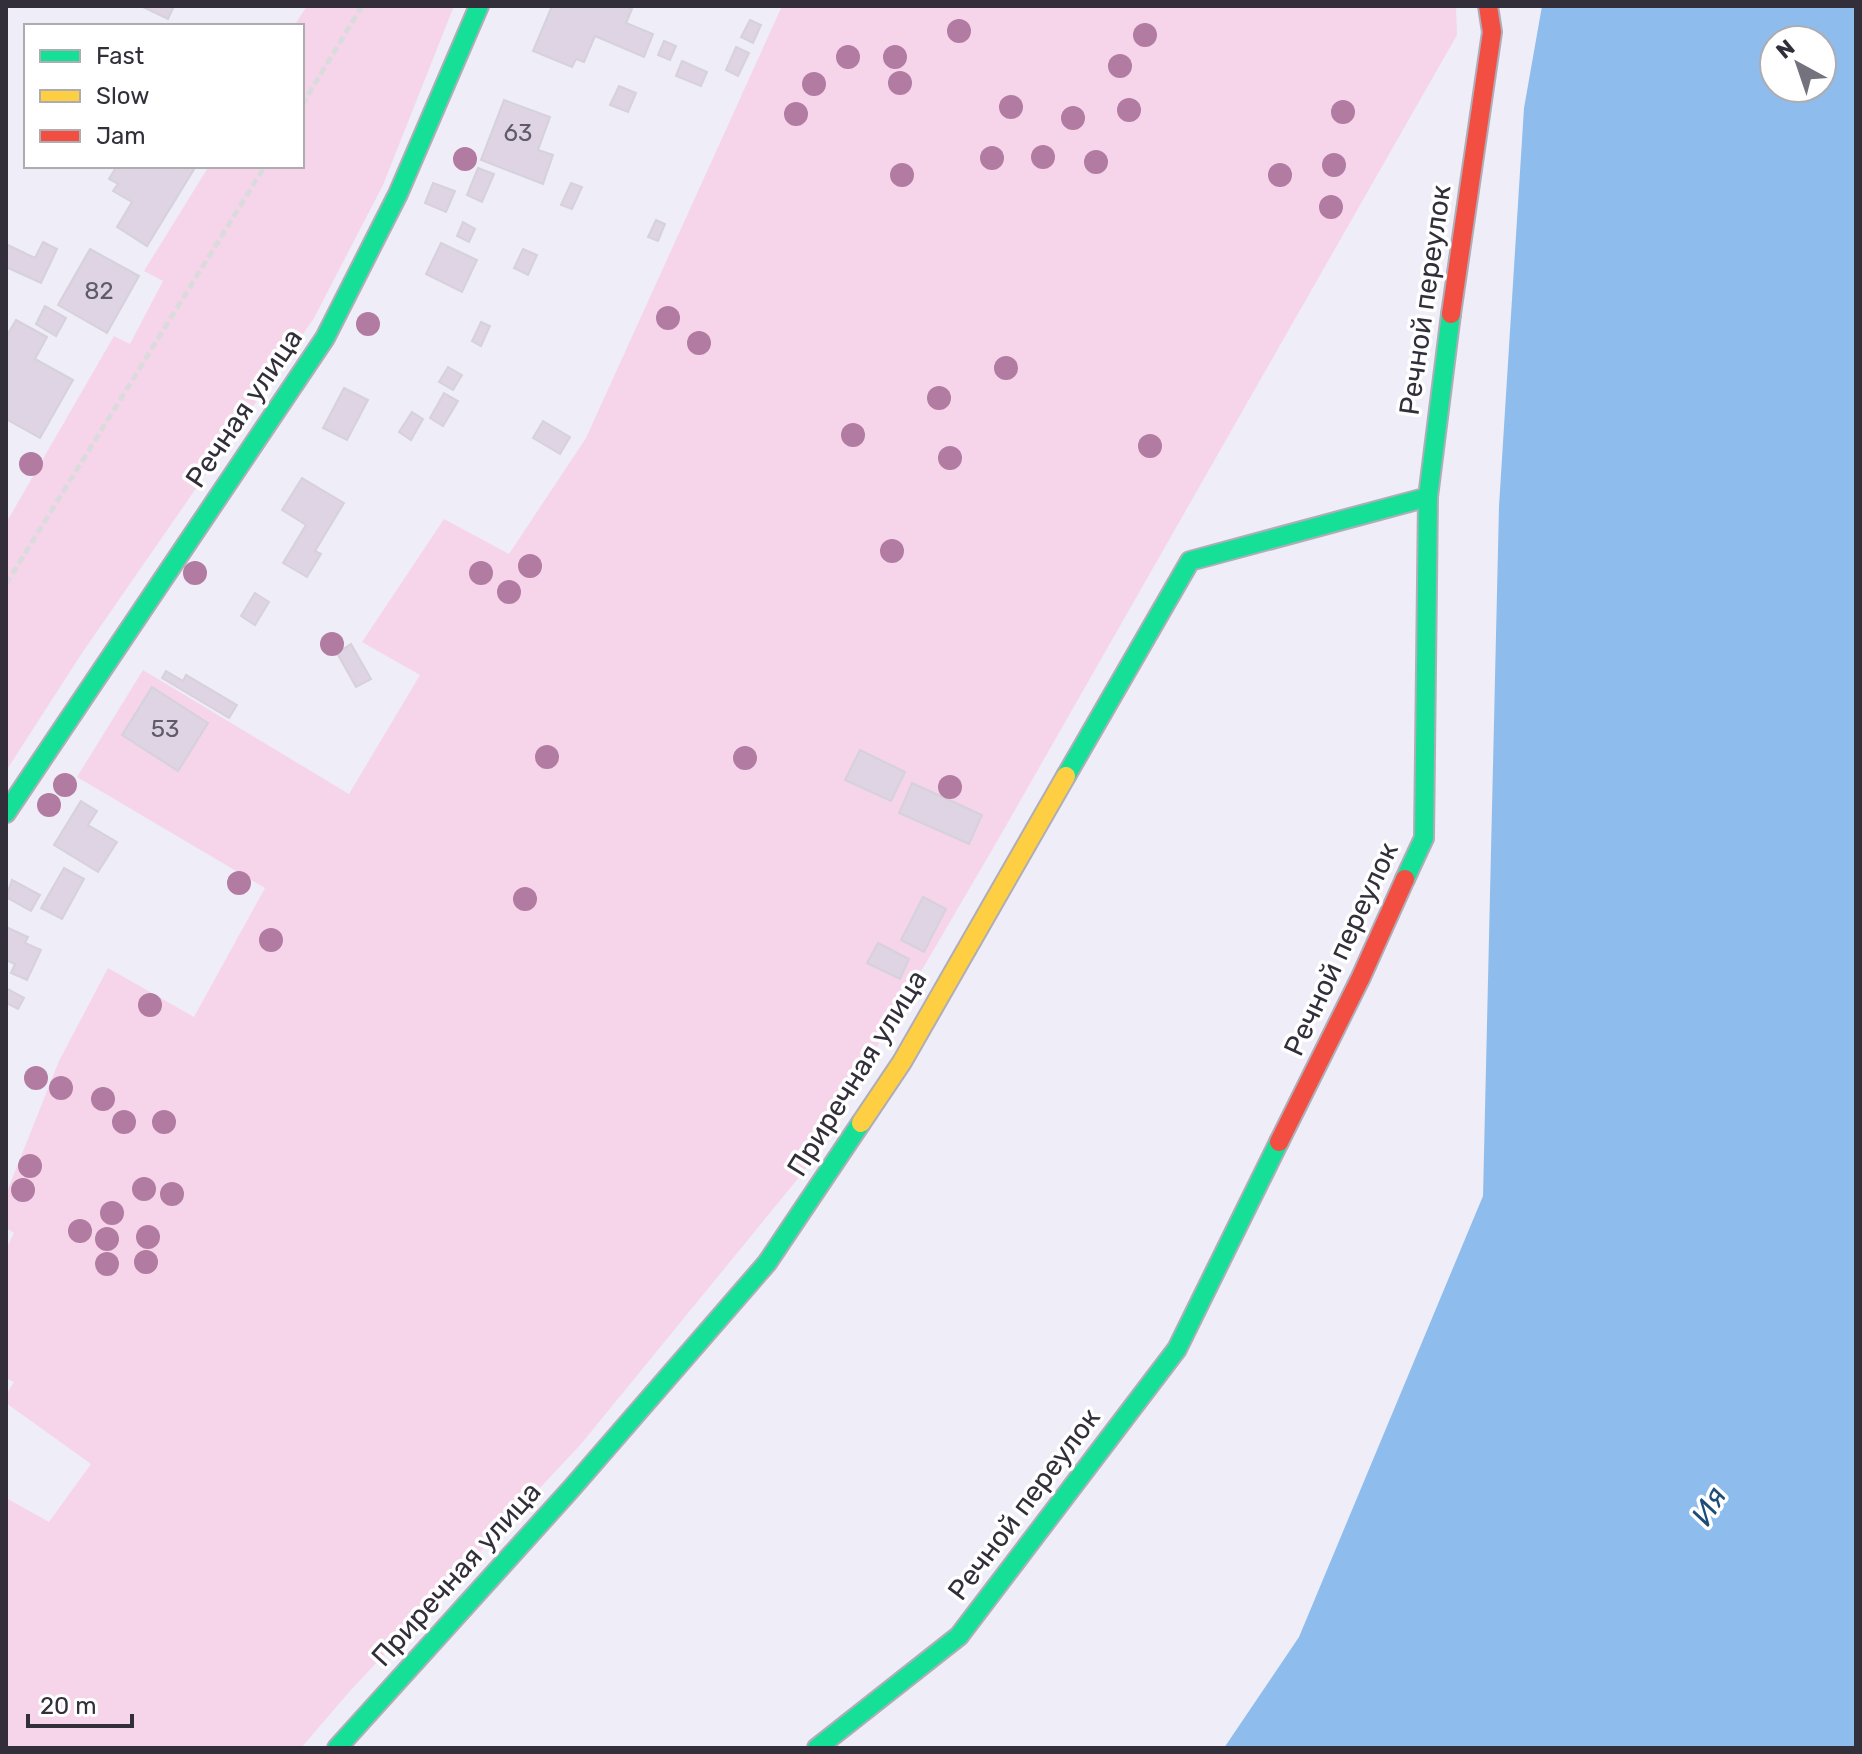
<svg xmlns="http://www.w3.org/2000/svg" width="1862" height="1754" font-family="Rubik,sans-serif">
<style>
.green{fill:#f6d5ea}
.water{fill:#8ebded;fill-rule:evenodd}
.building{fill:#ded4e3;stroke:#d6d1da;stroke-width:2}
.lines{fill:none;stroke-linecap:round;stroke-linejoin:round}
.fast-casing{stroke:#afadb7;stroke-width:22}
.slow-casing{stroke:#afadb7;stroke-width:22}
.jam-casing{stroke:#afadb7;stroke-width:22}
.path{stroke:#dbdbde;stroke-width:5;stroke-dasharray:8 4;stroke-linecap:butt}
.fast{stroke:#16e098;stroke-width:18}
.slow{stroke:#ffcf43;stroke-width:18}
.jam{stroke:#f24e42;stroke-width:18}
.tree{fill:#b17ba2}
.labels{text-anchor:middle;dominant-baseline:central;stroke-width:7;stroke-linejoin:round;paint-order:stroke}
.number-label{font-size:24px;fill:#605b68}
.street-label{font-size:28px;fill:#322f3b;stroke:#fff}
.water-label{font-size:30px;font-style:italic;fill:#1c4c77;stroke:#fff}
</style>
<rect width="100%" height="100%" fill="#efedf7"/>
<g class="green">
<path d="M307 6H454L383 185 314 318 82 653 6 771V523L114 336 130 344 163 281 144 271 209 166H302V26H294Z"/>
<path d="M782 6H1456L1457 35 999 838 805 1170 581 1444 350 1691 301 1748H6V1498L49 1522 91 1464 6 1403V1395L14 1382 6 1378V1249L14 1233 6 1228V1194L59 1061 108 968 194 1017 265 888 77 777 143 670 349 794 420 675 362 642 444 519 509 554 586 438Z"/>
</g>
<path class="water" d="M1542 6H1856V1748H1224L1299 1637 1483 1196 1499 506 1524 108ZM1774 40H1822V88H1774Z"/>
<g class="building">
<path d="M141 6H174L168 19Z"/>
<path d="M552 6H625L632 9 626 23 653 34 644 57 595 36 584 62 576 59 572 67 533 51Z"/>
<path d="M750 20 761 25 753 43 741 37Z"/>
<path d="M664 41 676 46 670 60 658 55Z"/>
<path d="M736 47 749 53 738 76 726 70Z"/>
<path d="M682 61 707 72 701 86 676 76Z"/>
<path d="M619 86 636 93 628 112 610 105Z"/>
<path d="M504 100 550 117 538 150 553 155 543 184 481 160Z"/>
<path d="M117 166H196L147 246 117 227 132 202 113 191 118 184 109 179Z"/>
<path d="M478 168 494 174 482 202 467 195Z"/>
<path d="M433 183 455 191 446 212 425 203Z"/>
<path d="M571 183 582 187 572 209 561 205Z"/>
<path d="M656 220 665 224 658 241 648 237Z"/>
<path d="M463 222 475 229 469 242 457 236Z"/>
<path d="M43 242 57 249 41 283 6 267V244L35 258Z"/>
<path d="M441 243 477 260 462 292 426 274Z"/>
<path d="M90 249 139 276 107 333 58 305Z"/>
<path d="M523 249 537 255 528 275 514 268Z"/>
<path d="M45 306 66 318 56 336 36 324Z"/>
<path d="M16 320 47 337 35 359 73 380 40 438 6 419V337Z"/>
<path d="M481 322 490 326 481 346 472 341Z"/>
<path d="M448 367 462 375 453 390 439 382Z"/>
<path d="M344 388 368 400 347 440 323 428Z"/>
<path d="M444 393 458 401 443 426 430 418Z"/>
<path d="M412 412 423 419 411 440 399 432Z"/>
<path d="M543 421 570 437 560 454 533 438Z"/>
<path d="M302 478 344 503 315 551 321 554 307 577 283 563 306 525 282 510Z"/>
<path d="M255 593 269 602 255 625 241 616Z"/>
<path d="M351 644 371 679 356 687 337 653Z"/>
<path d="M166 671 183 681 186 675 237 705 229 718 162 678Z"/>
<path d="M152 687 208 723 178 771 122 735Z"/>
<path d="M860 750 905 772 891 801 845 780Z"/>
<path d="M912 783 982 815 969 844 899 813Z"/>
<path d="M81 801 97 811 88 825 117 842 98 872 54 845Z"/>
<path d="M64 868 84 879 62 919 41 908Z"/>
<path d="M12 880 40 895 31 911 6 897Z"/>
<path d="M923 897 946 909 924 952 901 940Z"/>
<path d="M6 927 28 937 25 943 41 950 27 980 11 973 15 964 6 960Z"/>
<path d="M878 943 909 959 900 979 867 963Z"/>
<path d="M6 988 24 998 18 1009 6 1003Z"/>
</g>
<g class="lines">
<g class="fast-casing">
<g id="fast">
<path d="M1066 776 1190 561 1428 497"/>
<path d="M6 813 325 338 398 194 479 6"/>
<path d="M1405 879 1424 838 1428 497 1451 314"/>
<path d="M337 1748 571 1489 767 1263 861 1123"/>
<path d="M817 1748 959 1636 1177 1349 1279 1142"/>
</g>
</g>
<g class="slow-casing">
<path id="slow" d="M861 1123 902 1062 1066 776"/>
</g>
<g class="jam-casing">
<g id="jam">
<path d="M1451 314 1492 32 1488 6"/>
<path d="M1279 1142 1361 977 1405 879"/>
</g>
</g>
<g class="path">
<path d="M302 105 362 6"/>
<path d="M6 584 265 166"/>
</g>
<use href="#fast" class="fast"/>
<use href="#slow" class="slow"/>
<use href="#jam" class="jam"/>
</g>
<g class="tree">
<circle cx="959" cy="31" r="12"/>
<circle cx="1145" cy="35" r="12"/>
<circle cx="848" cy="57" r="12"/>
<circle cx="895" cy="57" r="12"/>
<circle cx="1120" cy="66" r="12"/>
<circle cx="900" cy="83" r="12"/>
<circle cx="814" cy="84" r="12"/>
<circle cx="1011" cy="107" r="12"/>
<circle cx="1129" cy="110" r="12"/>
<circle cx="1343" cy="112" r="12"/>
<circle cx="796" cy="114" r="12"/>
<circle cx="1073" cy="118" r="12"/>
<circle cx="1043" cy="157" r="12"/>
<circle cx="992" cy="158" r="12"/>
<circle cx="465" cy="159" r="12"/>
<circle cx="1096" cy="162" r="12"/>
<circle cx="1334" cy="165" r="12"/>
<circle cx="902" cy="175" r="12"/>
<circle cx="1280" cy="175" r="12"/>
<circle cx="1331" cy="207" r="12"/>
<circle cx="668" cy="318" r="12"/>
<circle cx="368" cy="324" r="12"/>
<circle cx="699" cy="343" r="12"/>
<circle cx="1006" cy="368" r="12"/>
<circle cx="939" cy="398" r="12"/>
<circle cx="853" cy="435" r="12"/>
<circle cx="1150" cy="446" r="12"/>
<circle cx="950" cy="458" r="12"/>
<circle cx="31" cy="464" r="12"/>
<circle cx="892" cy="551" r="12"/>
<circle cx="530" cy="566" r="12"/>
<circle cx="195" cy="573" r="12"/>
<circle cx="481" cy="573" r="12"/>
<circle cx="509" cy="592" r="12"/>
<circle cx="332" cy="644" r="12"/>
<circle cx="547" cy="757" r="12"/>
<circle cx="745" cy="758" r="12"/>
<circle cx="65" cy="785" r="12"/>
<circle cx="950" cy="787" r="12"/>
<circle cx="49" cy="805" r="12"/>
<circle cx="239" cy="883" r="12"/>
<circle cx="525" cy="899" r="12"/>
<circle cx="271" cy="940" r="12"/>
<circle cx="150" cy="1005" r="12"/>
<circle cx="36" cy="1078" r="12"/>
<circle cx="61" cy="1088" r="12"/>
<circle cx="103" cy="1099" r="12"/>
<circle cx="124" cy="1122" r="12"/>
<circle cx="164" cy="1122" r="12"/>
<circle cx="30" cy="1166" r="12"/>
<circle cx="144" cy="1189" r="12"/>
<circle cx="23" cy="1190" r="12"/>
<circle cx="172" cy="1194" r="12"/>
<circle cx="112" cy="1213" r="12"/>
<circle cx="80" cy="1231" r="12"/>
<circle cx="148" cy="1237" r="12"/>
<circle cx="107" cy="1239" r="12"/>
<circle cx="146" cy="1262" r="12"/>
<circle cx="107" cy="1264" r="12"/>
</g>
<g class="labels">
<g class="number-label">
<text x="518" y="133">63</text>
<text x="99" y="291">82</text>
<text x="165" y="729">53</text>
</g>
<g class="street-label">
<text transform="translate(1425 300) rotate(-82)">Речной переулок</text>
<text transform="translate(244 408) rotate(-56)">Речная улица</text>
<text transform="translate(1341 949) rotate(-65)">Речной переулок</text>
<text transform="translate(857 1073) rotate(-58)">Приречная улица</text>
<text transform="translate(1024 1504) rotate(-53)">Речной переулок</text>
<text transform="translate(456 1574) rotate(-48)">Приречная улица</text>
</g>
<g class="water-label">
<text transform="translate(1709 1506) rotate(-59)">Ия</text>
</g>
</g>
<rect width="1862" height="1754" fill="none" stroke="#322f3b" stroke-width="16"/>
<rect x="24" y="24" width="280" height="144" fill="#ffffff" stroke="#adacb1" stroke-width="2"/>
<rect x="40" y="50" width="40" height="12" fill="#16e098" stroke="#adacb1" stroke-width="2"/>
<text x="96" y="64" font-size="24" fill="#322f3b">Fast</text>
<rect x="40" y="90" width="40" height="12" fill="#ffcf43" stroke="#adacb1" stroke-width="2"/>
<text x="96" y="104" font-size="24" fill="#322f3b">Slow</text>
<rect x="40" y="130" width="40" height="12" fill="#f24e42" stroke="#adacb1" stroke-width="2"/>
<text x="96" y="144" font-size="24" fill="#322f3b">Jam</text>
<g transform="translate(1798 64) rotate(320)"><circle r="38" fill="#ffffff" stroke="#adacb1" stroke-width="2"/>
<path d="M0-6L14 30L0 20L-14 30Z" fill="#74727d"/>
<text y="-12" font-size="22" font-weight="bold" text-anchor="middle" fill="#322f3b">N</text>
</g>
<path d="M28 1714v12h104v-12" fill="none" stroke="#322f3b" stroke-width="4"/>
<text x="40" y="1714" font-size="24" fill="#322f3b" stroke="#ffffff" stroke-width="6" paint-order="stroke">20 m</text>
</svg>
